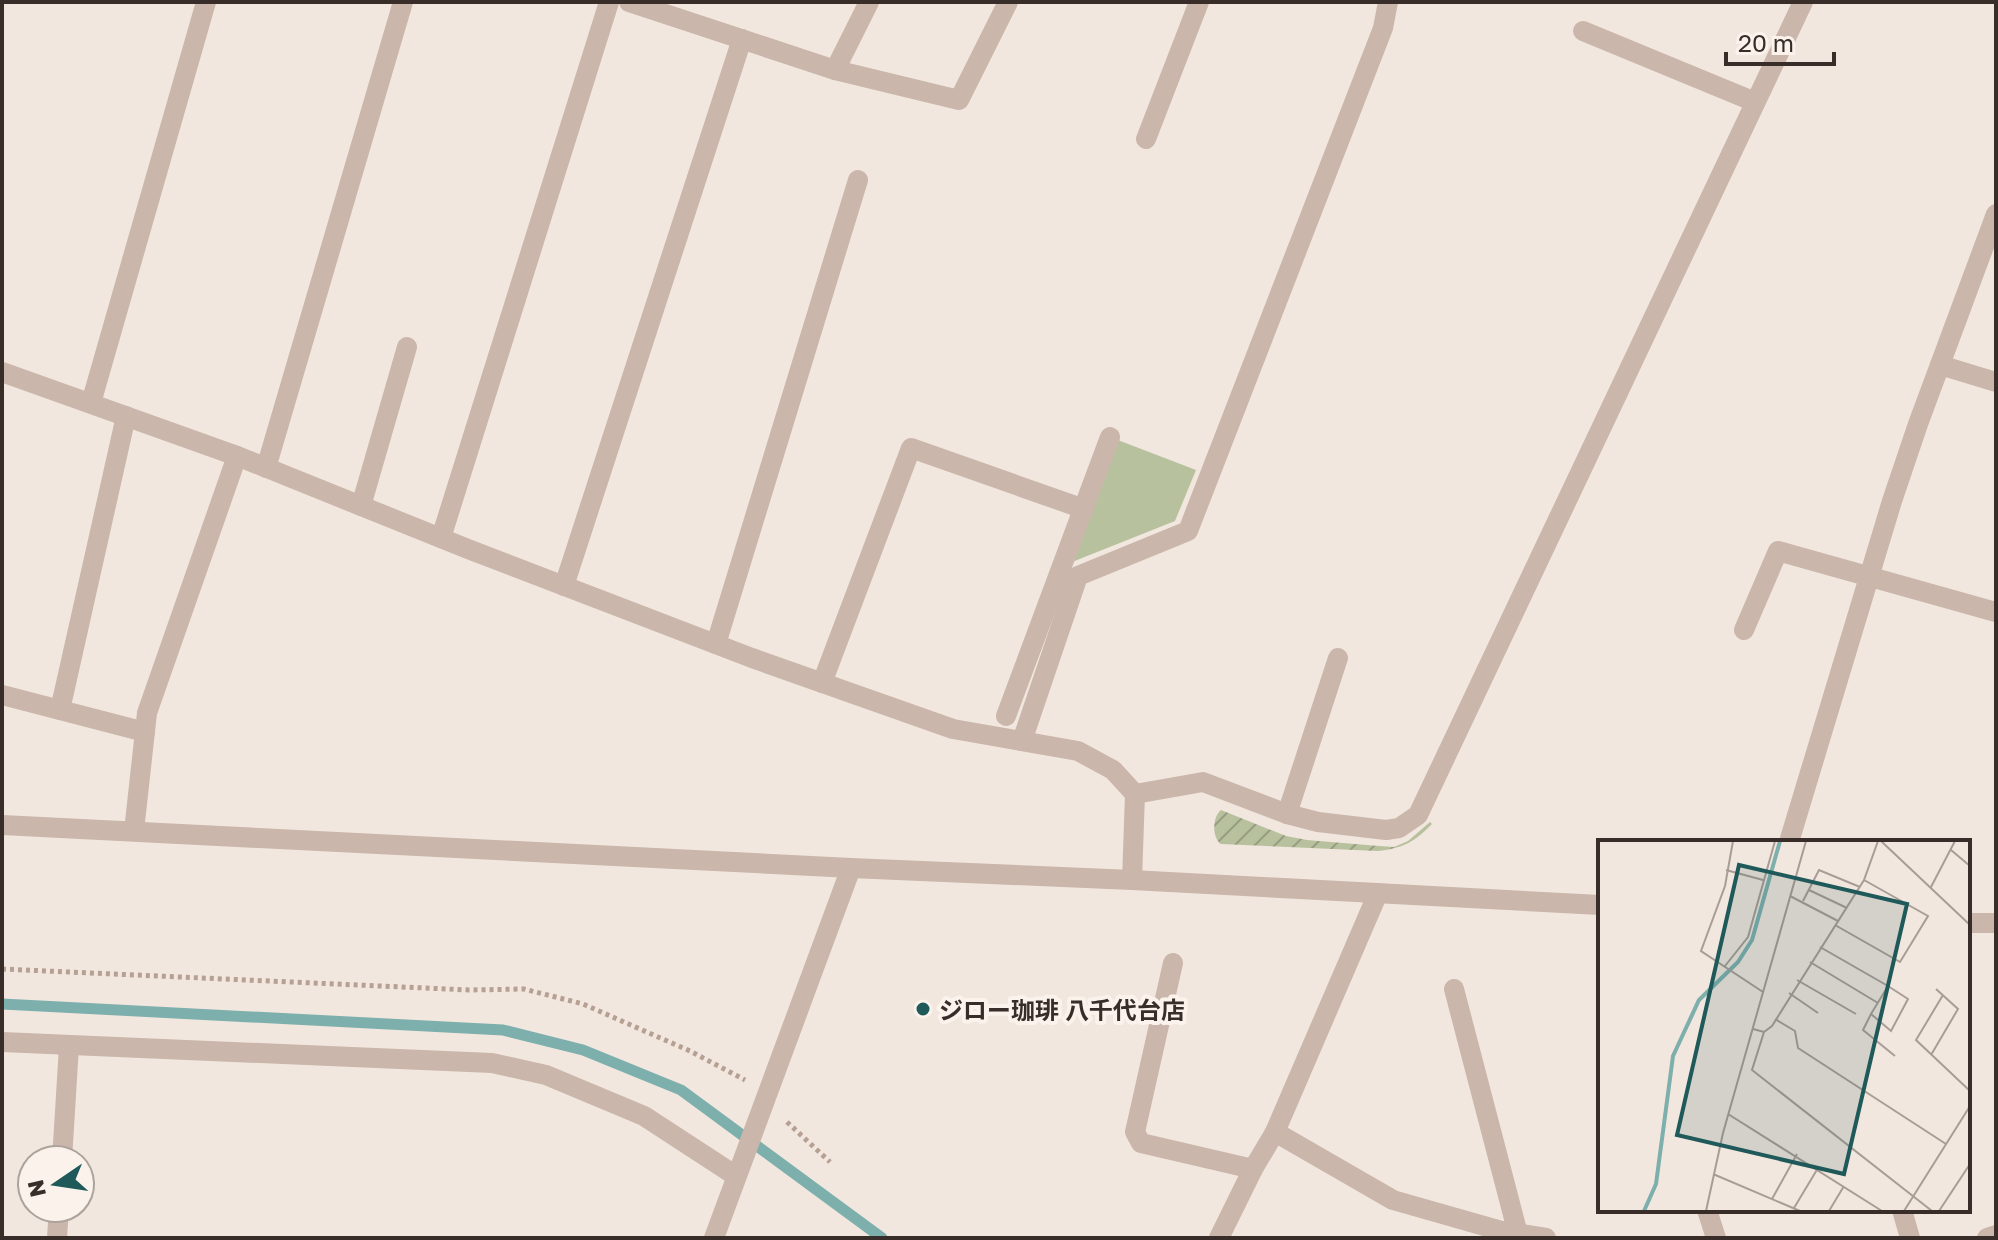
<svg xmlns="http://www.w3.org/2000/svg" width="1998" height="1240" font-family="'Golos Text','Noto Sans JP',sans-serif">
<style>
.green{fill:#b8c19e}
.garden{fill:url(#garden-furrows)}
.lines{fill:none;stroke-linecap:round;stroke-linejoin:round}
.stream{stroke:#7dafad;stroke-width:11}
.path{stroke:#b6a094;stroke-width:5;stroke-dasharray:4 4;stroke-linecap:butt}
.minor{stroke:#cab6aa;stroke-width:20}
.poi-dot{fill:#1f5959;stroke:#faf2eb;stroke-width:3}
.labels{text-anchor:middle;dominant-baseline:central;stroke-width:8;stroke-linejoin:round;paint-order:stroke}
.poi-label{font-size:24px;font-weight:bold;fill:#382d29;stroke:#faf2eb;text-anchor:start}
.inset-river{fill:none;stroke:#7dafad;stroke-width:4}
.inset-road{fill:none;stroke:#a89d96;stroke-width:2}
.view{fill:#1f5959;fill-opacity:0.15;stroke:#1f5959;stroke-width:4}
.inset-edge{fill:none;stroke:#382d29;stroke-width:4}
</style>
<defs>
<pattern id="garden-furrows" width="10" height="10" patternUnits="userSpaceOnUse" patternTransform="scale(2)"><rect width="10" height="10" fill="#b8c19e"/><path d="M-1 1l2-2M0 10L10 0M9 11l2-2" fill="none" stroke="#979d81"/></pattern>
</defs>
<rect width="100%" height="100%" fill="#f2e7de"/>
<path class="green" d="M1110 437 1196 470 1175 521 1062 566Z"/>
<path class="garden" d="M1221 810 1286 836 1307 840 1379 846 1394 847 1408 841 1430 822 1432 824C1414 842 1404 848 1378 851L1221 844C1212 838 1212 817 1221 810Z"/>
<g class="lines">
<path class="stream" d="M2 1004 503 1030 583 1050 681 1090 882 1238"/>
<g class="path">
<path d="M2 969 469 990 524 989 583 1004 690 1051 745 1080"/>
<path d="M787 1122 830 1162"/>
</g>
<g class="minor">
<path d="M629 2 835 70 869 2"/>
<path d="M1583 31 1755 102"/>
<path d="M835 70 959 100 1008 2"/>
<path d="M1146 139 1199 2"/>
<path d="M1940 365 1996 382"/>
<path d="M2 372 237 456 468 549 752 658 953 729 1078 751 1113 770 1135 794 1132 880"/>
<path d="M91 403 206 2"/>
<path d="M266 468 403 2"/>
<path d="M361 506 407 347"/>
<path d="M441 538 609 2"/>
<path d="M564 586 742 39"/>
<path d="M1744 630 1778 551 1996 612"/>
<path d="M716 644 858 180"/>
<path d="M822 683 911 448 1084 509"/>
<path d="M2 695 145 732"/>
<path d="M60 710 126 416"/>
<path d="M1006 716 1110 437"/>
<path d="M1022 741 1078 576 1188 531 1383 28 1388 2"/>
<path d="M1135 794 1203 782 1287 814 1318 822 1386 830 1399 828 1418 815 1803 2"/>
<path d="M1287 814 1338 658"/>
<path d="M2 825 851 868 1132 880 1600 905"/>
<path d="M134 831 147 713 237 456"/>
<path d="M1789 842 1892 501 1918 424 1996 214"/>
<path d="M1968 923H1996"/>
<path d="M1173 963 1135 1132 1141 1143 1253 1169"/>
<path d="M1454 989 1518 1234"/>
<path d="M2 1042 492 1063 546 1075 644 1116 736 1176"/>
<path d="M1275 1132 1393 1200 1502 1231 1546 1238"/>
<path d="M62 1160 69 1046"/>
<path d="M1707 1210 1716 1238"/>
<path d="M1902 1210 1910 1238"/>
<path d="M57 1238 59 1208"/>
<path d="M714 1238 851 868"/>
<path d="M1219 1238 1253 1169 1275 1132 1378 893"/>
<path d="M1987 1238 1996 1235"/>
</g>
</g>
<circle class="poi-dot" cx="923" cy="1009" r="8"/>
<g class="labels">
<g class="poi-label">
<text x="939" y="1009">ジロー珈琲 八千代台店</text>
</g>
</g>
<g transform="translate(1598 840)">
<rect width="372" height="372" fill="#f2e7de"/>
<path class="inset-river" d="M46 371 58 344 75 216 101 160 140 122 154 100 182 1"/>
<path class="inset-road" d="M135 1 127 46 103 111 165 152M283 1 372 85M353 10 372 26M128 30 165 40M333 47 357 1M211 50 249 68M192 56 240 81M205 61 221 30 262 47M237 85 302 122 330 76 266 40M222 107 290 146 310 159 293 191 273 174 290 146M212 122 280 163M127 126 150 97 177 1M199 140 258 174M191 153 220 173M345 155 318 200 372 251M273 174 265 190 297 216M177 179 197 191 200 208 348 304M155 189 166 192 174 186 266 40 280 1M166 192 154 230 334 371M333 215 360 169 338 149M130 274 284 371M115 334 202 371M174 359 199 314M196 368 220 328M108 371 125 293 208 1M231 371 246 346M306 371 372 266M341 371 372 324"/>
<path class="view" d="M141 25 309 64 246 334 79 295Z"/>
<rect width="372" height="372" class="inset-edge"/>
</g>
<rect width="1998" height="1240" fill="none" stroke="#382d29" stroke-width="8"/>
<g transform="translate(56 1184) rotate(257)"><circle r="38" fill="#faf2eb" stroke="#aca39d" stroke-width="2"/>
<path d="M0-6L14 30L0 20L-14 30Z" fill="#1f5959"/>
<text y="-12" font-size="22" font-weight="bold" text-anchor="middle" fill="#382d29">N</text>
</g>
<path d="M1726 52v12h108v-12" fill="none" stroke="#382d29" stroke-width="4"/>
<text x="1738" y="52" font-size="24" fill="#382d29" stroke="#faf2eb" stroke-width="6" paint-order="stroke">20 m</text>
</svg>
